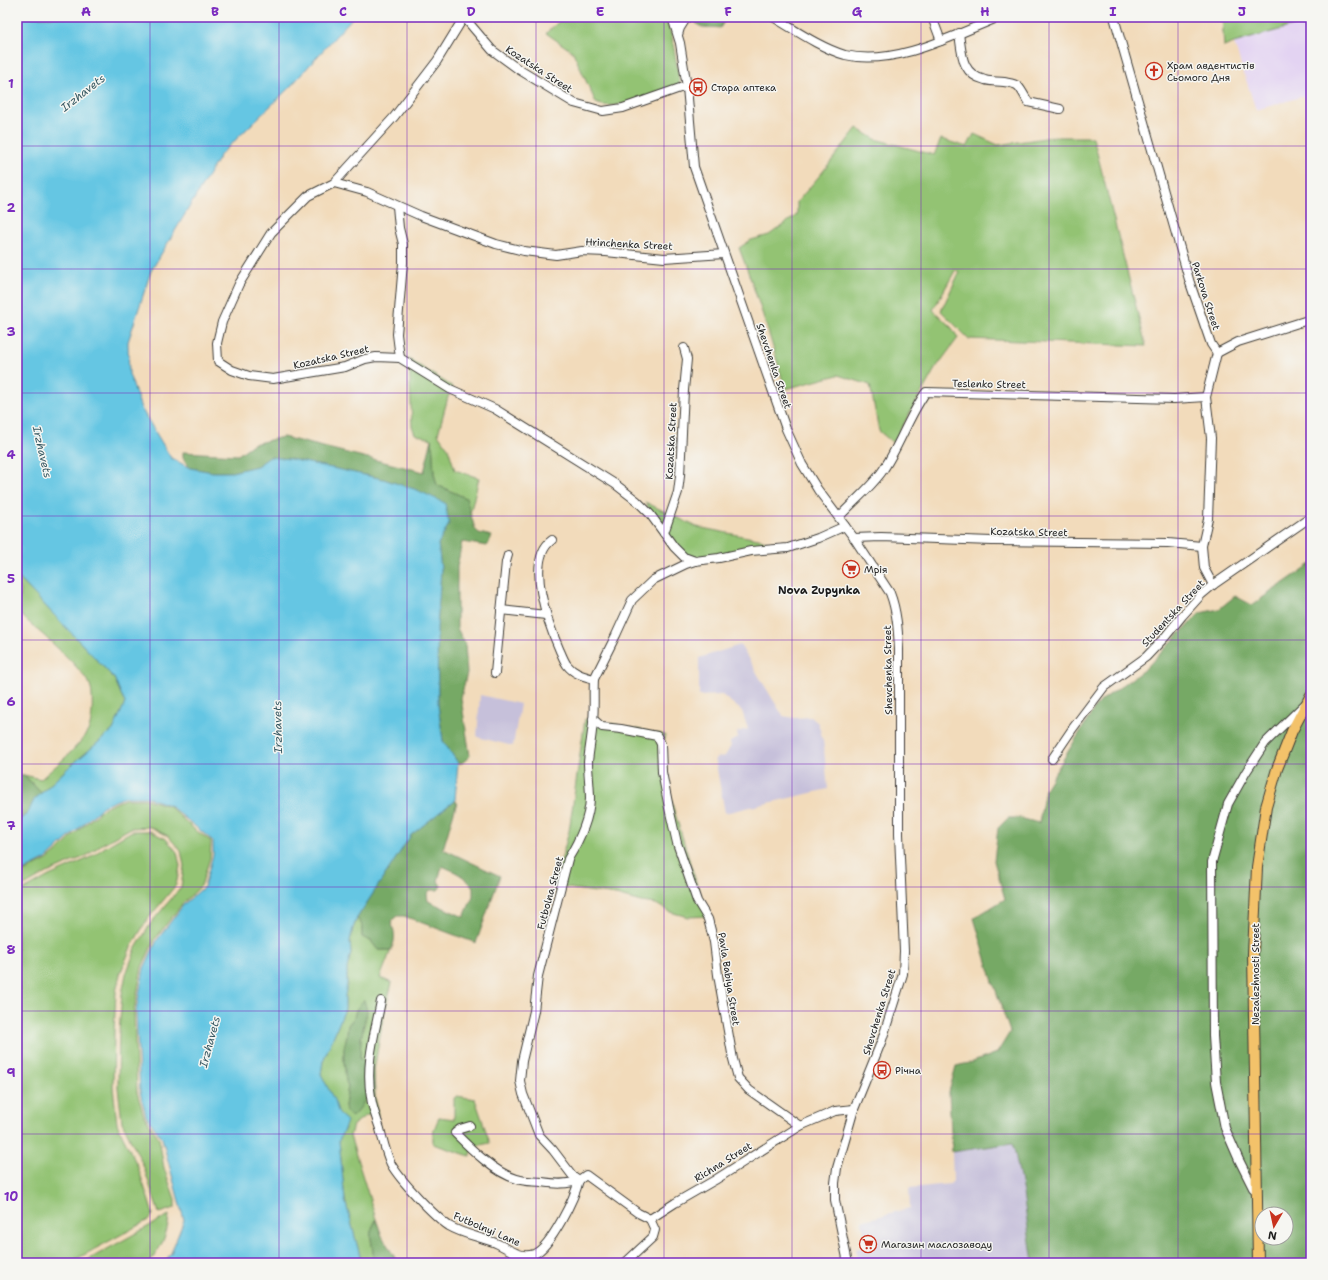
<svg xmlns="http://www.w3.org/2000/svg" width="1328" height="1280" font-family="'Shantell Sans',sans-serif">
<style>
.built{fill:#e3d3f2}
.industrial{fill:#c6c0da}
.green{fill:#93c373;stroke:#587048}
.forest{fill:#76a965;stroke:#496240;fill-rule:evenodd}
.water{fill:#65c6e3;stroke:#407180}
.lines{fill:none;stroke-linecap:round;stroke-linejoin:round}
.minor-casing{stroke:#3c3934;stroke-width:10}
.major-casing{stroke:#3c3934;stroke-width:12}
.minor{stroke:#fff;stroke-width:8}
.major{stroke:#f3c26a;stroke-width:10}
.grid{fill:none;stroke:#7b2cbf;stroke-width:1;stroke-opacity:0.55}
.labels{text-anchor:middle;dominant-baseline:central;stroke-width:3;stroke-linejoin:round;paint-order:stroke}
.poi-label{font-size:10px;fill:#1c1c1c;stroke:#f6f6f2;text-anchor:start}
.street-label{font-size:10px;fill:#1c1c1c;stroke:#f6f6f2}
.water-label{font-size:11px;font-style:italic;fill:#365862;stroke:#f6f6f2}
.neighbourhood-label{font-size:11px;font-weight:bold;fill:#1c1c1c;stroke:#f6f6f2}
.neatline{fill:none;stroke:#7b2cbf;stroke-width:1.5}
.grid-label{font-size:13px;text-anchor:middle;font-weight:bold;fill:#7b2cbf}
</style>
<rect width="100%" height="100%" fill="#f6f6f2"/>
<filter id="ink" filterUnits="userSpaceOnUse"><feTurbulence type="fractalNoise" baseFrequency=".025" numOctaves="2"/><feDisplacementMap in="SourceGraphic" scale="8" xChannelSelector="R" yChannelSelector="G"/><feConvolveMatrix kernelMatrix="1 2 1 2 8 2 1 2 1" color-interpolation-filters="sRGB"/></filter>
<filter id="wash" filterUnits="userSpaceOnUse"><feTurbulence type="fractalNoise" baseFrequency=".012" numOctaves="4" result="noise"/><feDisplacementMap in="SourceGraphic" scale="16" xChannelSelector="R" yChannelSelector="G"/><feGaussianBlur stdDeviation="0.9" result="paint"/><feColorMatrix in="noise" values="0 0 0 0 0 0 0 0 0 0 0 0 0 0 0 0 0 1.4 0 .05"/><feComposite in="paint" operator="in"/></filter>
<g filter="url(#wash)">
<rect width="100%" height="100%" fill="#f2dbbb"/>
<path class="built" d="M1310 21 1311 94 1256 110 1234 43Z"/>
<g class="industrial">
<path d="M740 645 783 716 795 718 811 717 818 723 823 740 828 789 725 813 715 758 725 756 731 746 730 742 738 738 737 732 748 729 742 711 722 695 699 696V658Z"/>
<path d="M480 695 520 704 513 746 477 737Z"/>
<path d="M1013 1143 1023 1193 1034 1263H858L855 1249 867 1247 862 1221 910 1208 909 1188 950 1184 953 1181 952 1152Z"/>
</g>
<g class="green">
<path d="M564 17H611L617 22 625 17H665L672 37 680 84C658 92 616 113 596 103L573 52 546 33Z"/>
<path d="M1222 17H1311V24L1310 21 1234 43 1224 47Z"/>
<path d="M857 128 875 139 934 155 941 139 967 147 974 134 998 145 1052 137H1093L1146 346 969 339 941 311 959 273 956 269 933 310 952 328 958 338 935 369 893 443 879 431 870 385 838 375 785 389C772 342 757 294 739 248L751 240 769 235 797 215V202L821 174Z"/>
<path d="M409 359 453 387 448 397 438 434 448 448 455 470 479 478 470 514 466 498 437 485 434 474 432 439 415 434 412 426Z"/>
<path d="M645 502 697 527 763 540 771 545C757 548 700 561 690 556 669 546 656 521 645 502Z"/>
<path d="M17 576 114 678 125 703 113 730 68 768 41 793 24 775 41 779C58 764 76 750 88 731 93 722 94 691 89 683 71 656 40 634 17 611V597H20L21 590 17 585Z"/>
<path d="M585 719 623 726 665 735 664 745 665 770 673 807 700 895 711 916 688 917 670 912 656 904 641 902 616 895 554 886 569 831Z"/>
<path d="M125 799H146L169 806 195 830 211 841 210 858 201 886 183 903 155 939 142 967 134 1011 137 1092 144 1116 159 1138 164 1168 175 1199V1208L159 1213 143 1165 122 1122 118 1087 119 1032 122 994 126 974 136 948 151 923 181 887 184 866 181 851 168 836 151 827 131 828 102 844 88 855 47 873 17 890V875L47 860 60 849 80 829 104 808Z"/>
<path d="M132 831H150L166 839 177 852 180 866 176 885 147 920 131 947 120 974 116 992 114 1032 113 1087 117 1124 138 1167 153 1214 150 1219 69 1263H17V894L49 876 89 858 105 847Z"/>
<path d="M357 918 362 925V937L371 941 378 950H391L380 978 392 983 384 1013 374 1070 360 1058 361 1038 367 1011 356 1010 354 1018 348 1025 347 1035 344 1048V1061L346 1081 348 1086 345 1106 352 1117 360 1108 367 1097 375 1096 378 1115H367L353 1125 350 1136 376 1219C375 1223 372 1227 371 1231 369 1241 377 1254 370 1263H362L345 1200 339 1141 341 1134 345 1129 321 1074 323 1061 345 1009V996L347 984V968L351 953 350 941 353 928Z"/>
<path d="M457 1096 475 1099 490 1143 475 1146 470 1156 433 1144V1132L439 1117 454 1119V1098Z"/>
<path d="M169 1215C168 1234 161 1248 149 1263H82Z"/>
</g>
<g class="forest">
<path d="M696 17H727L720 28C709 26 700 31 694 20Z"/>
<path d="M283 437 424 472 432 439 434 474 437 485 466 498 475 529 479 533 492 536 487 546 462 542 457 567V628L465 644 467 673 461 698 470 756 462 763H458L443 741 438 705 437 628 441 569 438 544 449 524 417 490 383 479 290 459 270 457 257 466 232 472H213L190 468 183 458V452L238 455 253 444Z"/>
<path d="M1311 564V1263H1033L1023 1193 1013 1143 952 1152 949 1092 956 1066 973 1062 997 1053 1010 1032 993 982 974 918 1005 899 994 861 998 828 1008 818H1020L1039 823 1045 789 1098 703 1145 669 1200 613 1219 609 1235 596 1252 605ZM1262 1214H1286V1238H1262Z"/>
<path d="M17 774 24 775 41 793 34 800 28 813 17 822Z"/>
<path d="M455 800 457 802 443 849 500 876 476 943 404 916H397L391 921C395 932 396 940 391 950H378L371 941 362 937V925L357 918 411 835ZM442 866C454 871 465 876 473 887V896L464 917 428 901 427 894 430 890H438L441 886 438 881Z"/>
<path d="M364 1000 367 1011 361 1038 360 1058 374 1070 375 1096 367 1097 360 1108 352 1117 346 1112 345 1106 348 1086 346 1081 344 1061V1048L347 1035 348 1025 354 1018 356 1010 360 1004Z"/>
<path d="M376 1219 382 1236 398 1263H370C377 1254 369 1241 371 1231 372 1227 375 1223 376 1219Z"/>
</g>
<path class="water" d="M17 17H353L290 87 221 154 151 271 128 342 129 374 141 408 171 458 190 468 213 472H232L257 466 270 457 290 459 383 479 417 490 445 503 449 524 438 544 441 569 437 628 438 705 443 741 458 763 455 800 411 835 357 918 353 928 350 941 351 953 347 968V984L345 996V1009L323 1061 321 1074 335 1102 339 1114 347 1121C345 1129 341 1134 339 1141L345 1200 362 1263H164L171 1253 184 1220 162 1138 146 1116 140 1092 136 1011 144 968 157 940 184 904 204 887 213 855V841L169 805 146 797H125L103 806 46 859 17 874V822L28 813 34 800 68 768 113 730 125 703 114 678 17 576Z"/>
</g>
<g filter="url(#ink)">
<g class="lines">
<g class="minor-casing">
<g id="minor">
<path d="M672 17 680 43 687 87 694 167 786 429 802 464 818 490 854 538 890 593C897 611 898 630 899 649V834L904 951 903 974 882 1040 854 1109 837 1168 835 1183V1200L848 1263"/>
<path d="M773 17C795 30 821 48 845 55 894 67 955 35 999 17"/>
<path d="M932 17 941 41"/>
<path d="M1114 17 1190 283 1211 344 1217 353"/>
<path d="M959 33C962 54 961 74 985 80 991 82 998 81 1004 82 1009 83 1014 83 1018 86 1022 90 1025 97 1028 102L1060 109"/>
<path d="M678 35 680 28 687 17"/>
<path d="M687 87 680 88 623 108 603 111 574 103 518 69 492 50 464 17 437 61 394 117 334 183 308 196 271 233 239 284 222 322 217 343 218 361 232 370 249 376 273 379 345 367 365 359 376 357 400 358 450 389 495 409 615 484 637 501 650 514 674 547 684 557 695 561 719 558 751 551 788 548 818 538 845 526"/>
<path d="M334 183 367 192 421 216 496 244 524 251 556 255 582 251 606 252 664 258 724 254"/>
<path d="M397 206 399 228 403 244V263L397 334 400 358"/>
<path d="M1217 353 1238 342 1311 319"/>
<path d="M839 517C853 502 869 489 881 473 899 448 908 417 926 392L1174 399 1206 397"/>
<path d="M664 533 678 492 680 476 684 390 687 359 684 348"/>
<path d="M854 538 881 537 992 541 1168 543 1202 546"/>
<path d="M552 540C524 560 549 626 560 651 562 655 564 661 567 665 574 674 583 676 594 679 593 696 595 714 592 731 591 741 589 751 588 762 588 774 590 786 590 799 589 820 579 841 568 859L538 976 534 1011 522 1061 520 1081 523 1094 539 1135 553 1150 572 1175 579 1180 586 1175 638 1213 650 1219"/>
<path d="M1213 585 1204 568 1202 546 1208 519 1211 438 1206 397 1217 353"/>
<path d="M501 610 546 615"/>
<path d="M495 673 506 562 508 555"/>
<path d="M594 679 616 635 632 600 653 580 686 564 695 561"/>
<path d="M593 719 602 727 621 729 657 736 661 744 662 772 669 808 677 843 697 901 708 919 714 942 718 975 733 1059 738 1078 749 1090 800 1126"/>
<path d="M1052 759 1073 728 1104 687 1146 657 1165 637 1182 616 1201 595 1213 585 1311 517"/>
<path d="M381 1001C375 1032 365 1065 371 1097 372 1108 377 1119 380 1129 383 1140 386 1154 391 1164 400 1180 434 1216 449 1226 464 1235 482 1237 498 1244 509 1249 521 1259 534 1254 551 1247 575 1197 579 1180"/>
<path d="M470 1126 460 1129 455 1133C471 1149 495 1173 517 1179 525 1182 534 1181 542 1182 555 1184 567 1185 579 1180"/>
<path d="M1257 1192 1253 1188 1239 1160 1225 1128 1216 1082 1213 1036 1212 862 1228 804 1246 772 1265 743 1304 705"/>
<path d="M650 1219 675 1203 715 1180 800 1126 835 1111 854 1109"/>
<path d="M625 1263 653 1237 655 1230 650 1219"/>
</g>
</g>
<g class="major-casing">
<path id="major" d="M1258 1263 1253 953 1257 867 1266 807 1277 769 1292 731 1311 695"/>
</g>
<use href="#minor" class="minor"/>
<use href="#major" class="major"/>
</g>
</g>
<path class="grid" d="M150 17V1263M279 17V1263M407 17V1263M536 17V1263M664 17V1263M792 17V1263M921 17V1263M1049 17V1263M1178 17V1263M17 146H1311M17 269H1311M17 393H1311M17 516H1311M17 640H1311M17 764H1311M17 887H1311M17 1011H1311M17 1134H1311"/>
<defs>
<g id="church-ring" transform="scale(0.9)"><circle r="9.5" fill="#f6f6f2" stroke="#c8321e" stroke-width="1.5"/><path d="M-1.2-6h2.4v3.5h3.3v2.4h-3.3V6h-2.4V-.1h-3.3v-2.4h3.3Z" fill="#c8321e"/></g>
<g id="bus-ring" transform="scale(0.9)"><circle r="9.5" fill="#f6f6f2" stroke="#c8321e" stroke-width="1.5"/><path d="M-5-6H5V4H4V6H2V4H-2V6H-4V4H-5ZM-3.5-4V0h7V-4ZM-3.5 1.2v1.5H-2V1.2ZM2 1.2v1.5H3.5V1.2Z" fill="#c8321e"/></g>
<g id="supermarket-ring" transform="scale(0.9)"><circle r="9.5" fill="#f6f6f2" stroke="#c8321e" stroke-width="1.5"/><path d="M-6-5.5h2.5l.6 2H6L4.5 2H-2.5L-4.4-4H-6ZM-1.5 3.2a1.3 1.3 0 1 0 .1 0ZM3 3.2a1.3 1.3 0 1 0 .1 0Z" fill="#c8321e"/></g>
</defs>
<g fill-rule="evenodd">
<use href="#church-ring" x="1154" y="71"/>
<use href="#bus-ring" x="698" y="87"/>
<use href="#supermarket-ring" x="851" y="569"/>
<use href="#bus-ring" x="882" y="1070"/>
<use href="#supermarket-ring" x="868" y="1244"/>
</g>
<g class="labels">
<g class="poi-label">
<text x="1167" y="65">Храм авдентистів<tspan x="1167" dy="12">Сьомого Дня</tspan></text>
<text x="711" y="87">Стара аптека</text>
<text x="864" y="569">Мрія</text>
<text x="895" y="1070">Річна</text>
<text x="881" y="1244">Магазин маслозаводу</text>
</g>
<g class="street-label">
<text transform="translate(539 69) rotate(33)">Kozatska Street</text>
<text transform="translate(629 244) rotate(3)">Hrinchenka Street</text>
<text transform="translate(1206 296) rotate(72)">Parkova Street</text>
<text transform="translate(331 357) rotate(-13)">Kozatska Street</text>
<text transform="translate(774 366) rotate(71)">Shevchenka Street</text>
<text transform="translate(989 384) rotate(1)">Teslenko Street</text>
<text transform="translate(671 441) rotate(-87)">Kozatska Street</text>
<text transform="translate(1029 532) rotate(1)">Kozatska Street</text>
<text transform="translate(1173 613) rotate(-47)">Studentska Street</text>
<text transform="translate(888 670) rotate(-91)">Shevchenka Street</text>
<text transform="translate(550 893) rotate(-75)">Futbolna Street</text>
<text transform="translate(1255 974) rotate(-90)">Nezalezhnosti Street</text>
<text transform="translate(729 979) rotate(81)">Pavla Babiya Street</text>
<text transform="translate(879 1012) rotate(-73)">Shevchenka Street</text>
<text transform="translate(723 1162) rotate(-32)">Richna Street</text>
<text transform="translate(487 1229) rotate(23)">Futbolnyi Lane</text>
</g>
<g class="water-label">
<text transform="translate(83 93) rotate(-38)">Irzhavets</text>
<text transform="translate(42 452) rotate(77)">Irzhavets</text>
<text transform="translate(278 727) rotate(-91)">Irzhavets</text>
<text transform="translate(210 1042) rotate(-75)">Irzhavets</text>
</g>
<g class="neighbourhood-label">
<text x="819" y="590">Nova Zupynka</text>
</g>
</g>
<rect width="1328" height="1280" fill="none" stroke="#f6f6f2" stroke-width="44"/>
<g transform="translate(1274 1226) rotate(189)"><circle r="19" fill="#f6f6f2" stroke="#9f9f9c"/>
<path d="M0-3L7 15L0 10L-7 15Z" fill="#c8321e"/>
<text y="-6" font-size="11" font-weight="bold" text-anchor="middle" fill="#1c1c1c">N</text>
</g>
<rect x="22" y="22" width="1284" height="1236" class="neatline"/>
<g class="grid-label">
<text x="86" y="16">A</text>
<text x="215" y="16">B</text>
<text x="343" y="16">C</text>
<text x="471" y="16">D</text>
<text x="600" y="16">E</text>
<text x="728" y="16">F</text>
<text x="857" y="16">G</text>
<text x="985" y="16">H</text>
<text x="1113" y="16">I</text>
<text x="1242" y="16">J</text>
<text x="11" y="88">1</text>
<text x="11" y="212">2</text>
<text x="11" y="336">3</text>
<text x="11" y="459">4</text>
<text x="11" y="583">5</text>
<text x="11" y="706">6</text>
<text x="11" y="830">7</text>
<text x="11" y="954">8</text>
<text x="11" y="1077">9</text>
<text x="11" y="1201">10</text>
</g>
</svg>
